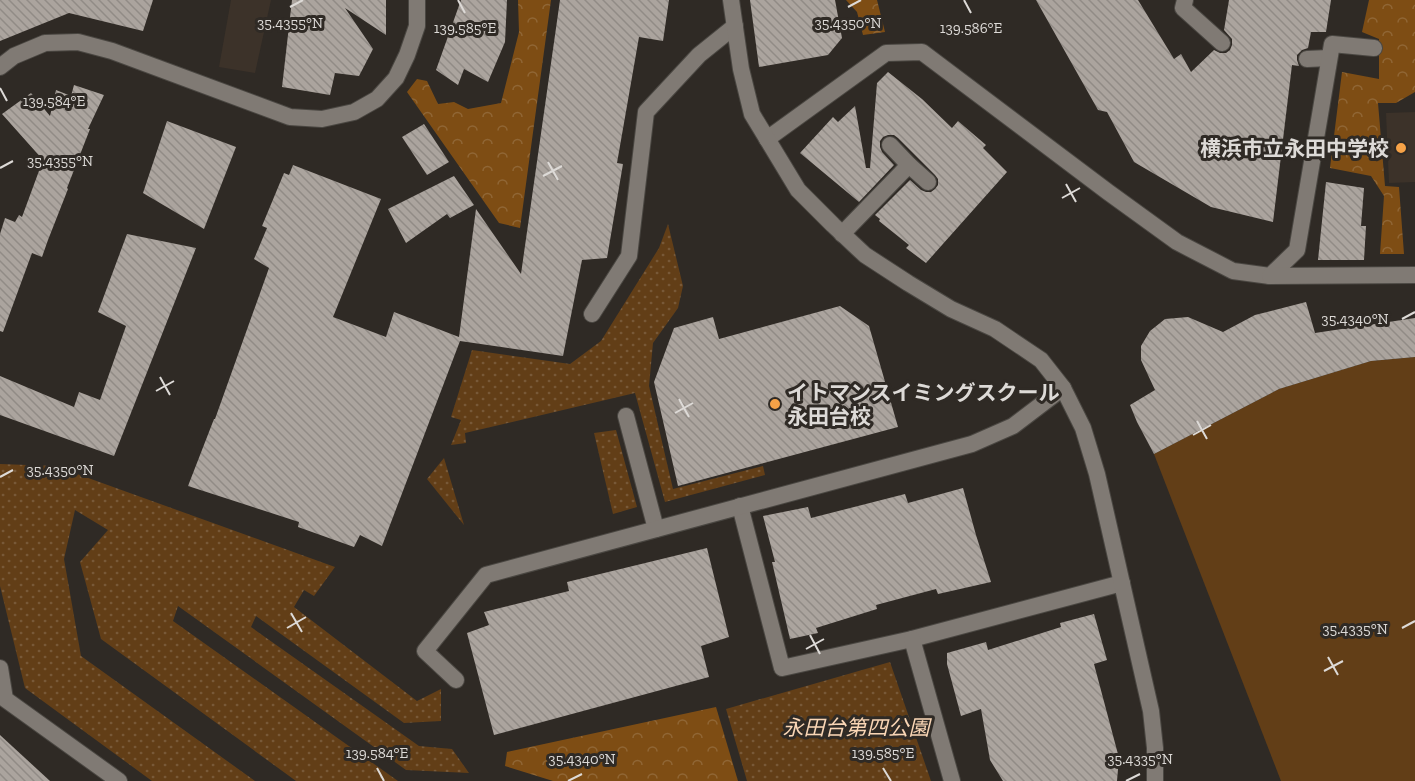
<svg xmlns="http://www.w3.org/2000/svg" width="1415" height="781" font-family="'Zilla Slab','Noto Sans JP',serif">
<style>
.built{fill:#3c3229}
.green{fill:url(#green-dots)}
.forest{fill:url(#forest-crowns)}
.pitch{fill:#623e17}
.building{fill:url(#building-back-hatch)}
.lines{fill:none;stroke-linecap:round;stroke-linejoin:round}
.service-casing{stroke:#4a4742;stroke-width:18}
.minor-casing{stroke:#4a4742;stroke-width:18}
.tertiary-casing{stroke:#4a4742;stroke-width:18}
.service{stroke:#807a74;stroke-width:16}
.minor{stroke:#807a74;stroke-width:16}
.tertiary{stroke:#807a74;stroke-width:16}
.ticks{fill:none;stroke:#dddad7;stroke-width:2}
.poi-dot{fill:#f6a247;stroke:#2f2a25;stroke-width:2}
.labels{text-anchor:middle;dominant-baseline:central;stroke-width:6;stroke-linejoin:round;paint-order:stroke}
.poi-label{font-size:21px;font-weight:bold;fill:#dddad7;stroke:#2f2a25;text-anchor:end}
.park-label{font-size:21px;font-style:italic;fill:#fad6b5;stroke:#2f2a25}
.ticks-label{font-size:15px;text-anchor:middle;fill:#dddad7;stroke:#2f2a25;stroke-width:6;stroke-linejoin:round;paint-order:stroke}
</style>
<defs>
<pattern id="green-dots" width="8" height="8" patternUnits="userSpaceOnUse" patternTransform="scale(1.5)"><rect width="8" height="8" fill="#623e17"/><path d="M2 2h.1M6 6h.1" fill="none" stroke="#785938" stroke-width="1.8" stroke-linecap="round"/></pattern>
<pattern id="forest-crowns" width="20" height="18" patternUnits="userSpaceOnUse" patternTransform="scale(1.5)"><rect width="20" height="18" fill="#7e4d14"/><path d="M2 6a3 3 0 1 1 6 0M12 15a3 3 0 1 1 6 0" fill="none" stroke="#906635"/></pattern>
<pattern id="building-back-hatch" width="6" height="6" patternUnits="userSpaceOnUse" patternTransform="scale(1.5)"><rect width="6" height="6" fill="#aba49e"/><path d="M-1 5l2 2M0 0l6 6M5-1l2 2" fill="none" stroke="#918b86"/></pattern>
</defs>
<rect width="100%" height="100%" fill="#2f2a25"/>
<g class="built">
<path d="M231 0H271L255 73 219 67Z"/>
<path d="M1415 112V182L1389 183 1386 113Z"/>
</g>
<g class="green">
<path d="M668 224 683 286 678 308 653 343 649 386 673 489 763 466 765 475 665 502 635 393 465 433 466 443 451 445 461 420 451 417 472 350 570 364 601 341 659 248Z"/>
<path d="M616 430 637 507 613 514 594 433Z"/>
<path d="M444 458 464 525 427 479Z"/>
<path d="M0 464 55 466 335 567 314 596 304 590 294 607 417 701 441 689V721L404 723 256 616 251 627 419 746 452 749 469 773 406 770 178 606 173 621 398 781H296L101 639 80 562 108 530 75 510 64 559 81 656 255 781H152L25 688 0 586Z"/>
<path d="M890 662 931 781H747L726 709Z"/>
</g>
<g class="forest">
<path d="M518 0H551L520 228 499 223 407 92 417 79 427 81 438 104 454 102 468 109 501 103 519 32Z"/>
<path d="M846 0H877L885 32 863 35 857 12Z"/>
<path d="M1369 0H1415V92L1396 103H1378L1385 186 1399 187 1404 254H1380L1384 196 1371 176 1330 168 1342 72 1379 79V39L1362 32Z"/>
<path d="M716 707 738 781H553L505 766 507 752Z"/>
</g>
<path class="pitch" d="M1415 357V781H1281L1154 454 1279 389 1371 361Z"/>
<g class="building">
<path d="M0 0H153L143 31 69 13 0 41Z"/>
<path d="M292 0H386V35L345 8 373 49 359 76 335 73 330 95 282 87Z"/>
<path d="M461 0H507L505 42 488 82 464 69 458 85 436 70Z"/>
<path d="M560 0H669L663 41 639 37 617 163 623 164 607 258 582 260 563 356 460 341 382 546 360 535 354 547 298 527 299 522 188 486 214 419H215L269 268 254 259 267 228 262 226 284 173 289 175 293 165 381 199 333 317 386 337 394 312 459 337 476 209 521 274Z"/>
<path d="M750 0H835L842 38 828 55 759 67Z"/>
<path d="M1036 0H1138L1174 59 1181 54 1191 72 1214 50 1220 53H1226L1230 50 1232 45V39L1224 30 1229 0H1331L1326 32H1311L1308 48 1302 50 1297 55V60L1299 66 1292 65 1273 222 1211 207 1134 162 1107 112 1098 110Z"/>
<path d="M888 72 922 99 952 128 958 121 986 145 983 148 1007 172 926 263 906 248 909 245 879 221 880 219 875 215 910 180 921 190 926 192H931L935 189 938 185V179L935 175 898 138 894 135H888L883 137 880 141V147L882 152 894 165 859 202 800 153 833 117 838 122 855 106 866 168H870L877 83Z"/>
<path d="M74 85 104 95 88 129H90L67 188 68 189 48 240 42 257 32 253 3 332 0 331V234L5 218 15 222 19 215 22 217 43 160 2 114 31 93 50 116 56 90 71 96Z"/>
<path d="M167 121 236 147 204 229 143 193Z"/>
<path d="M424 124 449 162 427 175 402 137Z"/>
<path d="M454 176 474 205 450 218 447 214 406 243 388 209Z"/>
<path d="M1326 182 1364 188 1361 226H1366L1364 260H1318Z"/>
<path d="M127 234 196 248 114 456 0 415V376L74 407 79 392 100 400 126 326 98 312Z"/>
<path d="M1306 302 1315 333 1415 318V357L1371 361 1279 389 1154 454 1137 422 1130 405 1155 390 1141 360V346L1150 331 1165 319 1188 317 1223 332 1255 315Z"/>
<path d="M840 306 869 326 898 427 678 486 654 382 674 328 713 317 719 339Z"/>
<path d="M963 488 976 535 991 582 938 594 936 589 876 605 877 609 816 628 818 633 790 639 772 562H775L763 516 808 507 811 518 905 494 908 503Z"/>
<path d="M707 548 729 637 701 646 709 677 494 735 467 633 489 625 484 612 569 591 567 582Z"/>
<path d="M1094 614 1107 660 1094 664 1119 758 1117 781H1003L990 760 981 709 961 716 947 664V653L986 642 988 650 1061 627 1060 623Z"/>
<path d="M0 735 50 781H0Z"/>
</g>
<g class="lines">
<g class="service-casing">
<g id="service">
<path d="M1185 0 1183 8 1222 43"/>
<path d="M1307 59 1329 58"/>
<path d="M767 139 886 53 922 52 1108 192 1177 242 1233 271 1270 276 1297 250 1332 44 1374 48"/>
<path d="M890 145 909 165 928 182"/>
<path d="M842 234 909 165"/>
<path d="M1270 276 1415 275"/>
<path d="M592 314 629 256 646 112 699 55 735 26"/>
<path d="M626 416 656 529"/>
</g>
</g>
<g class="minor-casing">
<g id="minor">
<path d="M740 506 782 668 912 639 1122 583"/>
<path d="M912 639 952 781"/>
<path d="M0 668 5 699 119 781"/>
<path d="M456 680 425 651 486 575 972 444 1013 426 1063 388"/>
</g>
</g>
<g class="tertiary-casing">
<g id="tertiary">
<path d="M731 0 741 69 752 114 798 190 833 225 865 255 908 283 951 309 995 329 1041 360 1063 388 1083 428 1097 474 1151 711 1155 748V781"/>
<path d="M0 67 14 56 45 43 78 42 112 51 290 117 322 119 354 112 377 99 396 78 407 55 417 26V0"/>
</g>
</g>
<use href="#service" class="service"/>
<use href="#minor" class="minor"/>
<use href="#tertiary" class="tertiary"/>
</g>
<path class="ticks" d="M458 0 465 13M964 0 971 13M290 7 303 0M848 7 861 0M0 88 7 101M548 162 558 180M0 168 13 161M543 176 562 166M1066 184 1076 202M1062 198 1080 188M1402 319 1415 312M160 377 170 395M156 391 174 381M679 399 689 417M675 413 693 403M1197 421 1207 439M1193 435 1211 425M0 477 13 470M291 613 302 632M287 628 306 617M1402 628 1415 621M810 635 820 654M806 649 824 639M1328 657 1338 675M1324 671 1343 661M377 768 384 781M883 768 891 781M568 781 582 774M1126 781 1140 774"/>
<g class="poi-dot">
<circle cx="1401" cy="148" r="6"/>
<circle cx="775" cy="404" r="6"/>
</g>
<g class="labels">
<g class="poi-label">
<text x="1389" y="148">横浜市立永田中学校</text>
<text x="787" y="392" text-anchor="start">イトマンスイミングスクール<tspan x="787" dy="24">永田台校</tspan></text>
</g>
<g class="park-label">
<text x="856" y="727">永田台第四公園</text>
</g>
</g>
<g class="ticks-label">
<text x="848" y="28">35.4350°N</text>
<text x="290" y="28">35.4355°N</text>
<text x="465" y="33">139.585°E</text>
<text x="971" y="33">139.586°E</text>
<text x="54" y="106">139.584°E</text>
<text x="60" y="166">35.4355°N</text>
<text x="1355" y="324">35.4340°N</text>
<text x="60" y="475">35.4350°N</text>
<text x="1355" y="634">35.4335°N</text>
<text x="377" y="758">139.584°E</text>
<text x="883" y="758">139.585°E</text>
<text x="582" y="764">35.4340°N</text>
<text x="1140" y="764">35.4335°N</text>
</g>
</svg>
